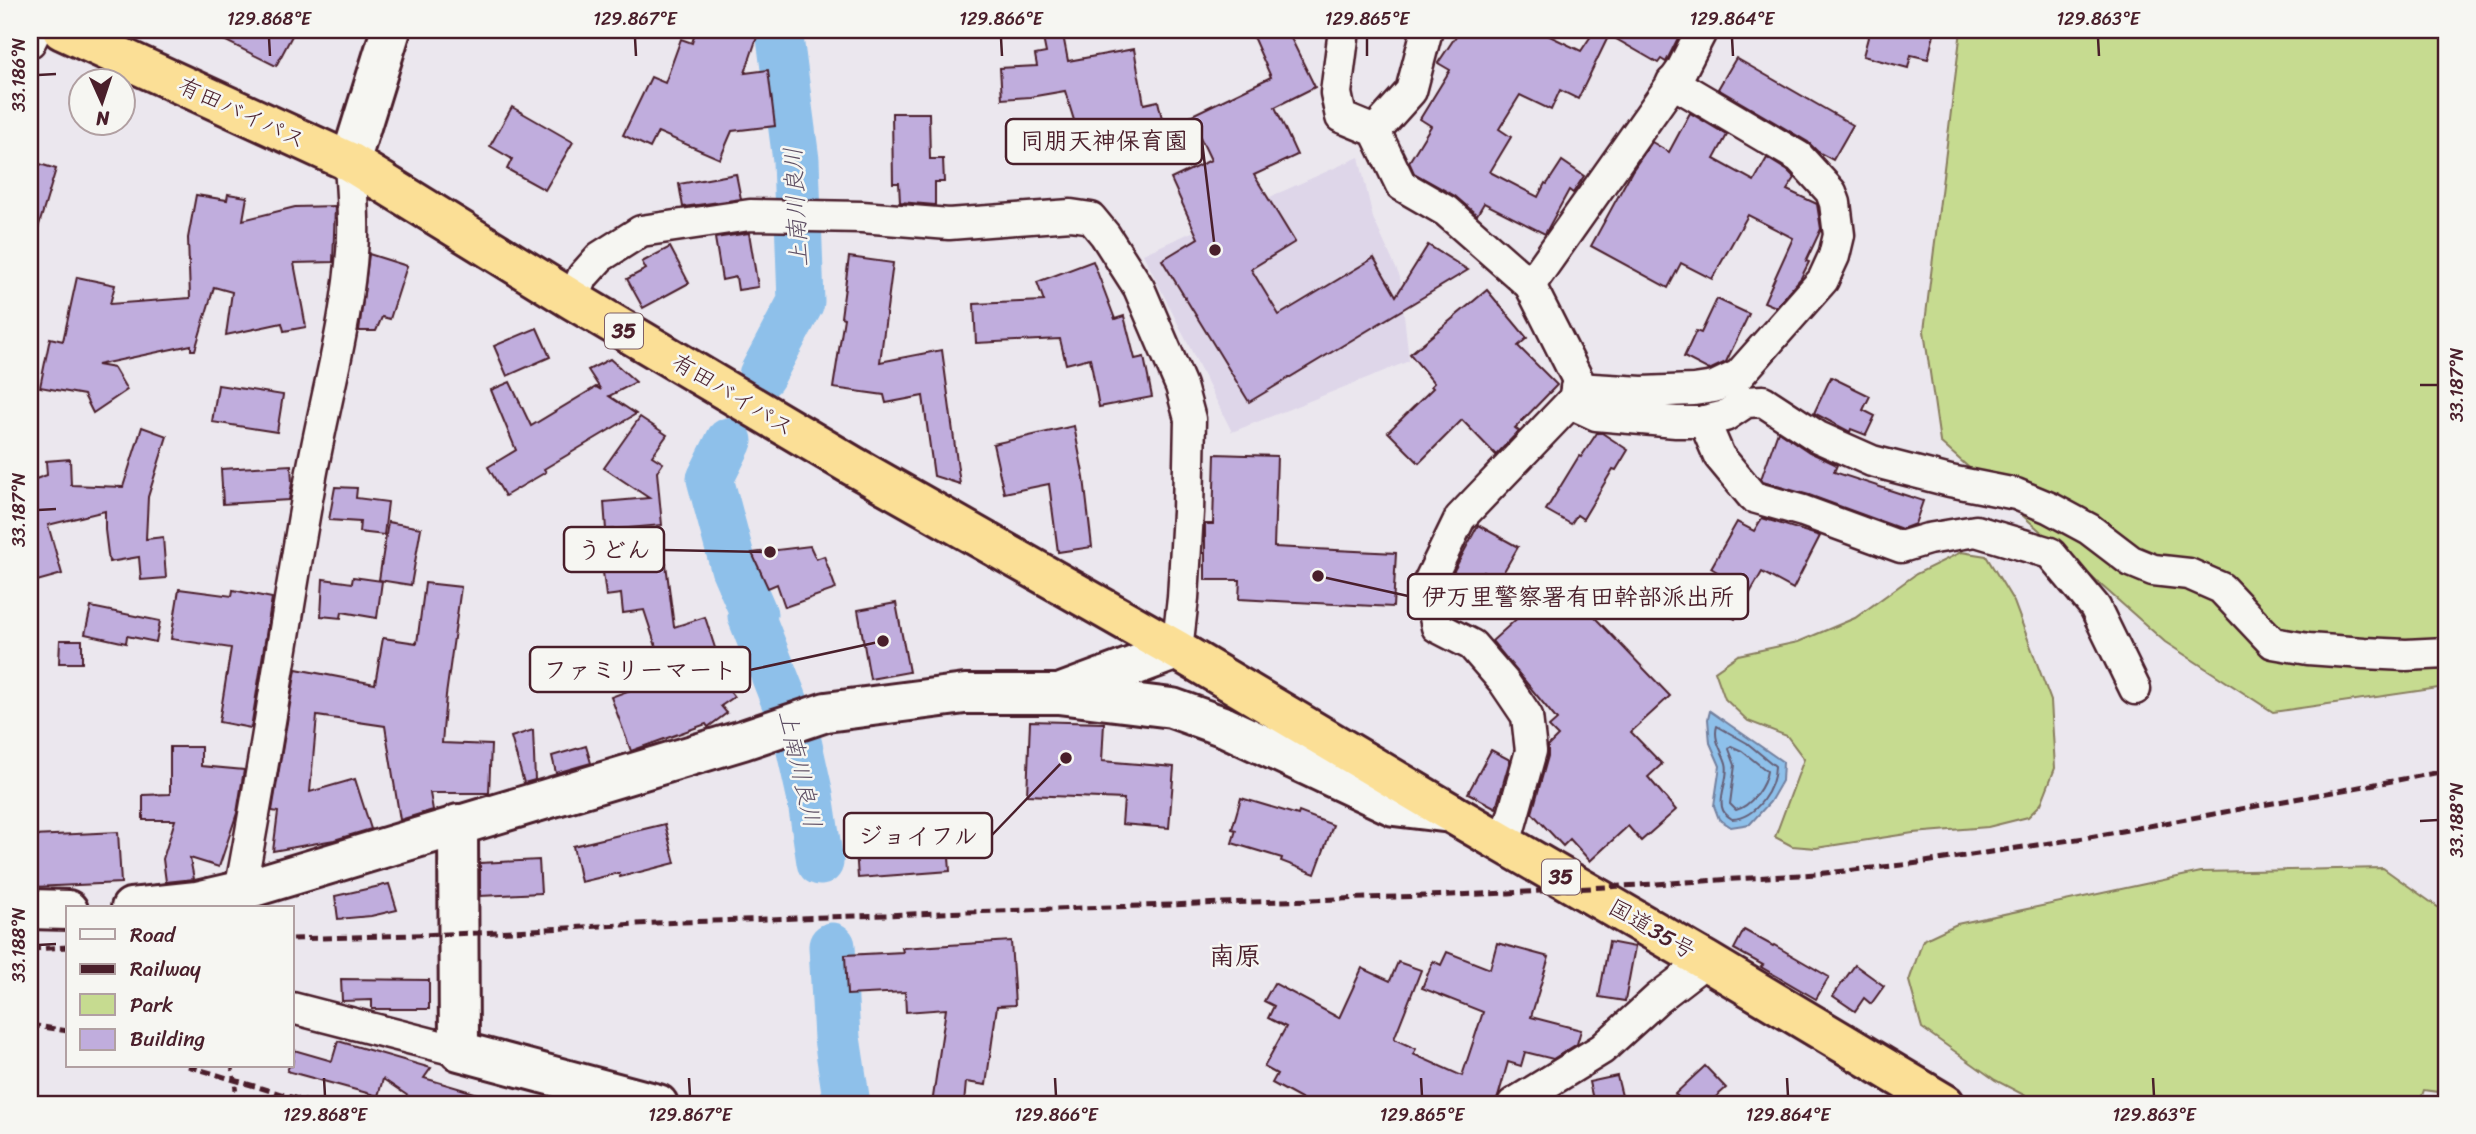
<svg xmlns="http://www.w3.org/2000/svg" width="2476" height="1134" font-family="Sriracha,'Klee One',sans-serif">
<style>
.built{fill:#ded6e9}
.green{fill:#c6db90;stroke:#887d5e;stroke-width:2}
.water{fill:#8ec0ea;stroke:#73809e;stroke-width:2}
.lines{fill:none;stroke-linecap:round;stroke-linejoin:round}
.shore{stroke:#655f77;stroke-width:2}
.river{stroke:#8ec0ea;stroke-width:47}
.building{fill:#c0addd;stroke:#4a1f2b;stroke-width:2}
.street-casing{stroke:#4a1f2b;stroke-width:35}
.secondary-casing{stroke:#4a1f2b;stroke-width:44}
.highway-casing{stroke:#4a1f2b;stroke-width:44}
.path{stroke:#4a1f2b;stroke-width:4.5;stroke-dasharray:5 5;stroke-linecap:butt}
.street{stroke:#f6f6f2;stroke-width:30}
.secondary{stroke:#f6f6f2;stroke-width:38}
.highway{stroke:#fbdf96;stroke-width:38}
.rail{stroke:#4a1f2b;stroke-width:5;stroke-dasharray:10 5;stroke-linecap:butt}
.ticks{fill:none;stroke:#4a1f2b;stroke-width:2.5}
.labels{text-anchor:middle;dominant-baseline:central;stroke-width:5;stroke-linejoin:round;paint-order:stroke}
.shield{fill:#f6f6f2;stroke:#7e6067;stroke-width:2}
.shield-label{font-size:21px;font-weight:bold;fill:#4a1f2b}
.street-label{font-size:23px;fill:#4a1f2b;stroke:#f6f6f2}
.water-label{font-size:24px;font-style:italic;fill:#5e4f64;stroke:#f6f6f2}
.quarter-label{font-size:26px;font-weight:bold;fill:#4a1f2b;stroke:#f6f6f2}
.leader{fill:none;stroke:#4a1f2b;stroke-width:2.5}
.callout-dot{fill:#4a1f2b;stroke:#f6f6f2;stroke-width:2.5}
.callout{fill:#f6f6f2;stroke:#4a1f2b;stroke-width:2.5}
.callout-label{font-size:24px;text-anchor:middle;font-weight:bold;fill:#4a1f2b}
.neatline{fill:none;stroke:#4a1f2b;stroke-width:2.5}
.ticks-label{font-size:18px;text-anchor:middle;fill:#4a1f2b}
</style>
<rect width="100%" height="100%" fill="#ebe7ee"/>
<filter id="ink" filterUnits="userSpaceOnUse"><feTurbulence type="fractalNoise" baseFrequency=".0143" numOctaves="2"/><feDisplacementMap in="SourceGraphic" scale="14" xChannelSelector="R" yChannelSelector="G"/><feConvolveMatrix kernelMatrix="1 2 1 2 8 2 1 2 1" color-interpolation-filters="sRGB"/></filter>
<g filter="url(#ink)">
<path class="built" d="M1359 157 1373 218 1400 277 1409 361 1232 432 1143 254Z"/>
<g class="green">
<path d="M1961 30H2446V687L2273 712 2165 642 1940 442 1924 331Z"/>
<path d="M1961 552 1986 556 2014 602 2051 701 2055 768 2041 804 2028 817 1988 827 1913 833 1816 848 1792 846 1775 837 1804 759 1787 736 1748 721 1725 699 1715 671 1738 655 1798 642 1855 618 1916 574Z"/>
<path d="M2383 868 2446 913V1093L2424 1090 2419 1104H2041L1995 1080 1922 1028 1909 981 1923 940 1957 924 2201 872Z"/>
</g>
<path class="water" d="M1710 711 1783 762 1782 781 1770 802 1750 824 1731 827 1719 819 1714 806 1720 766 1710 743 1708 719Z"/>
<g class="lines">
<g class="shore">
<path d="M1717 726 1747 743 1775 766C1775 789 1756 818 1732 819 1727 816 1723 813 1722 807 1719 793 1730 777 1726 763 1722 750 1713 740 1717 726Z"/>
<path d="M1731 746 1742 751 1767 771C1765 786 1751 806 1736 810L1730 804 1735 765 1729 749Z"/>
</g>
<g class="river">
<path d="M762 375 801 302 796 160 779 30"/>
<path d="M729 441 710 479 734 568 754 614 751 616 795 728 810 795 820 862"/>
<path d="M832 946 837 1038 847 1104"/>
</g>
</g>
<g class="building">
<path d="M204 30H295L276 66Z"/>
<path d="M696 30H736L757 37 745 73 768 70 775 126 732 131 720 159 658 132 650 148 623 135 651 77 665 83 681 39 692 43Z"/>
<path d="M1062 30 1068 61 1134 49 1144 104 1158 101 1164 127 1125 135 1123 126 1080 140 1065 91 1030 97 1002 99 1000 68 1037 66 1035 55 1046 53 1042 33Z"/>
<path d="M1250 30H1287L1315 87 1275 107 1297 155 1254 175 1295 242 1251 269 1279 315 1374 258 1396 296 1428 245 1468 270 1249 402 1162 260 1198 238 1171 179 1211 160 1190 116 1271 77Z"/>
<path d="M1460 30H1537L1581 51 1595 30H1682L1666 62 1661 59 1658 63 1609 35 1578 99 1560 90 1551 110 1520 95 1499 129 1511 137 1490 172 1538 197 1545 183 1547 184 1562 161 1584 176 1573 193 1569 190 1545 234 1484 203 1477 215 1455 196 1414 173 1409 162 1431 126 1420 119 1450 70 1438 63Z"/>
<path d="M1870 30H1935L1928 59 1911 55 1908 68 1863 56Z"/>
<path d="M1736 58 1853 125 1833 160 1818 152 1808 142 1718 89Z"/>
<path d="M512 107 573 142 545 190 507 169 512 159 490 146Z"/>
<path d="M892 113H929L930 159H943L944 182H935V205L900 202 899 183H893Z"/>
<path d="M1690 113 1727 135 1714 159 1754 181 1767 158 1788 171 1795 178 1787 190 1817 204 1821 229 1806 261 1809 262 1801 278 1776 307 1764 302 1793 238 1748 215 1712 279 1681 263 1668 288 1591 246 1632 171 1652 142 1669 152Z"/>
<path d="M30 161 56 169 35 238 30 237Z"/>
<path d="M736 174 741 199 683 207 679 184Z"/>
<path d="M228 194 247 197 243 220 295 207 335 206 333 262 294 263 306 327 284 331 282 323 226 335 232 292 214 287 195 350H191V345L97 365 114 368 127 390 93 413 84 395 40 387 50 338 63 341 77 277 115 285 110 304 190 298 188 238 196 195 227 200Z"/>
<path d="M749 233 758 287 738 290 736 277 722 280 715 238Z"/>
<path d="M670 247 689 283 643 308 627 279 646 269 642 262Z"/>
<path d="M369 254 407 266 390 319 382 317 376 331H359Z"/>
<path d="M849 257 893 263 880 362 942 350 960 484 934 476 923 396 886 403 884 395 833 388 844 318 841 317Z"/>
<path d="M1093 261 1115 319 1124 316 1135 359 1144 357 1152 397 1099 407 1090 358 1066 364 1060 339 976 343 974 304 1044 301 1037 282Z"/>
<path d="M1487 290 1527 338 1518 346 1557 385 1515 428 1519 431 1496 455 1462 420 1419 463 1388 432 1433 388 1431 386 1434 383 1410 354Z"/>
<path d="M1717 299 1749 314 1726 362 1709 370 1684 357 1696 331 1701 333Z"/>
<path d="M537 328 550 357 507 376 494 346Z"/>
<path d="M610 359 636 382 609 396 636 414 544 469 546 472 505 496 488 467 516 450 491 390 510 382 531 426 596 387 601 390 588 370Z"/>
<path d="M1831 377 1870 396 1863 410 1875 416 1866 435 1851 429 1850 432 1814 413Z"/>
<path d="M218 385 283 395 277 432 212 422Z"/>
<path d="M640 417 667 435 652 456 663 463 657 472 662 525 606 530 604 502 649 498 604 468Z"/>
<path d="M1074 426 1084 478 1092 547 1058 552 1049 484 1004 493 993 444Z"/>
<path d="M142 427 167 436 148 497 146 539 163 537 166 578 141 580 139 557 109 562 105 530V511L48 525 62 574 30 583V481L47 475 46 461 70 459 71 485 123 487Z"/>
<path d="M1778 431 1809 452 1837 465 1834 472 1923 501 1915 524 1902 529 1809 495 1763 482 1761 479Z"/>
<path d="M1597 433H1602L1628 450 1616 470 1613 469 1583 519 1577 515 1571 524 1546 510 1579 456 1581 457Z"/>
<path d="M1215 454 1277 456 1274 547 1396 553 1393 607 1239 599 1240 580H1205V524H1213Z"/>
<path d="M291 465 292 483 289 500 223 504 221 469Z"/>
<path d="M335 487 357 488 356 498 388 502 384 535 359 532 360 522 329 520Z"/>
<path d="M1762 518 1820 536 1793 589 1762 572 1735 619 1704 601 1719 573 1711 568 1737 522 1754 531Z"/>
<path d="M388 522 421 528 411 585 379 580Z"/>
<path d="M1478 525 1518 547 1499 580 1484 572 1473 593 1449 580Z"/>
<path d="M810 546 816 559 824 556 836 589 785 607 777 584 768 588 752 553Z"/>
<path d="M666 564 674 627 705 617 716 651 703 655 734 697 721 706 727 713 708 727 706 724 631 751 611 697 666 677 644 610 623 613 621 594 606 596 603 572Z"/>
<path d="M353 577 382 581 377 618 342 612 341 618 321 616 323 579 352 583Z"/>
<path d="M1556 577 1670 696 1631 732 1662 764 1648 777 1676 810 1641 841 1628 826 1590 861 1570 839 1563 846 1532 813 1548 756V746L1558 736 1549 727 1557 720 1492 641 1523 613 1520 610Z"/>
<path d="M425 583 461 587 446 695 442 743 491 745 489 793H430L433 810 400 820 385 726 317 716 310 792 355 779 371 829 334 840 273 851 278 812 272 811 296 669 375 684 383 638 417 643Z"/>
<path d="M179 589 232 596 233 590 272 598 251 728 219 722 231 648 171 639Z"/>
<path d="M896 603 909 672 870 679 858 610Z"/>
<path d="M91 607 160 621 156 642 127 636 126 643 85 634Z"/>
<path d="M60 640H82V663H59Z"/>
<path d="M1030 721 1104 723 1102 761 1174 767 1169 828 1122 824 1124 799 1027 795Z"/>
<path d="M533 730 535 780 524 783 511 737Z"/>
<path d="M586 746 591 763 556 773 552 756Z"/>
<path d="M170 747H201V766L244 770 237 813 219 867 190 858 194 879 166 882 163 859 175 820H143V795L170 794Z"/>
<path d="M1491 750 1510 760 1496 808 1468 793Z"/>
<path d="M1241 798 1298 815 1299 812 1333 825 1315 874 1281 861 1282 858 1232 843 1236 830 1232 829Z"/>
<path d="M665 824 675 863 620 877 619 873 581 882 573 846Z"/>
<path d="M947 829 950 871 858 878 855 835Z"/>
<path d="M118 832 121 883 34 887 33 836Z"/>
<path d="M539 860 541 893 480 896V863Z"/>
<path d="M389 884 397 910 371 916 338 919 335 896Z"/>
<path d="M1744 930 1773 946 1774 945 1829 977 1816 999 1761 967 1763 965 1734 949Z"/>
<path d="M1011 941 1015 1005 997 1006 986 1085 966 1082 964 1104H932L946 1009 906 1012 905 992 847 995 845 955 903 952 902 948Z"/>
<path d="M1609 942 1635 947 1625 1001 1599 997Z"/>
<path d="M1497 943 1549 957 1531 1017 1581 1030 1577 1044 1553 1059 1525 1052 1521 1066 1508 1062 1496 1104H1310L1272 1083 1277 1074 1264 1067 1286 1027 1268 1018 1274 1006 1264 1001 1274 983 1339 1018 1362 968 1390 981 1398 962 1421 970 1394 1039 1416 1049 1413 1054 1462 1076 1483 1012 1422 988 1433 961 1441 965 1447 952 1490 969Z"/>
<path d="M1855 965 1884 986 1871 1004 1864 998 1855 1011 1833 996Z"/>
<path d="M341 979 429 980V1009H372V1000L342 1001Z"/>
<path d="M338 1041 431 1068 424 1078 495 1099V1104H420L383 1079 378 1096 287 1071 289 1066H292L294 1050 332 1061Z"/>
<path d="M1705 1066 1726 1088 1708 1104H1685L1675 1094Z"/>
<path d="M1617 1076 1624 1104H1594L1589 1082Z"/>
</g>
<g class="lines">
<g class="street-casing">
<g id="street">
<path d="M1344 30 1336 93 1341 117 1375 131 1401 185 1446 211 1530 285 1578 380 1574 399 1460 518 1428 584 1437 627 1472 645 1504 682 1527 716 1531 751 1505 844"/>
<path d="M30 42 36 30"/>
<path d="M1375 131 1411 91 1427 30"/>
<path d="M1530 285 1681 71 1702 30"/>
<path d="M573 300 583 276 600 257 641 231 750 215 862 217 949 224 1071 215 1091 218 1105 235 1139 288 1181 386 1190 419 1188 512 1183 598 1177 650"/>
<path d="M1576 388 1642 392 1694 390 1714 387 1739 375 1823 280 1834 256 1839 235 1835 203 1831 192 1799 157 1672 82"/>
<path d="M1570 403 1596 415 1676 422H1700L1725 416 1746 402 1763 401 1818 437 1872 461 1950 481 2016 494 2050 508 2089 529 2131 561 2153 570 2189 574 2221 588 2273 643 2308 649 2364 653 2406 655 2446 653"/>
<path d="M1704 421 1719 456 1753 497 1803 511 1901 547 1928 539 1976 531 2050 553 2095 607 2135 689"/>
<path d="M240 891C266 757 285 622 309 488 323 405 349 322 353 237 354 212 351 187 350 162"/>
<path d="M292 1008 459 1051"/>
<path d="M1513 1104 1602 1049 1658 998 1706 961"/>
</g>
</g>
<g class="secondary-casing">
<g id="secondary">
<path d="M350 162 391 30"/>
<path d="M1064 692 1177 650"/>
<path d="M458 824 459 1051 658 1104"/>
<path d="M131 908 197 901 240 891 743 740 826 712 965 694H1058L1172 708 1225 727 1394 806 1451 813"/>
<path d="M30 909 68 910"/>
</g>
</g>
<g class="highway-casing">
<path id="highway" d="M62 30 350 162 573 300 853 466 1177 650 1451 813 1706 961 1945 1104"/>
</g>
<path class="path" d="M232 1066 238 1104"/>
<use href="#street" class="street"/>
<use href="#secondary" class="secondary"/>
<use href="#highway" class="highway"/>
<g class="rail">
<path d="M292 939 477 933 656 923 1509 893 1816 874 1911 864 2084 838 2446 771"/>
<path d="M30 949 68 947"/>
<path d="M30 1025 68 1031"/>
<path d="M188 1066 314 1104"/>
</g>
</g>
</g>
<path class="ticks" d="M269 38 270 56M635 38 636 56M1001 38 1002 56M1367 38V56M1732 38 1733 56M2098 38 2099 56M38 75 56 74M2420 385H2438M38 510 56 509M2420 821 2438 820M38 945 56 944M324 1078 325 1096M689 1078 690 1096M1055 1078 1056 1096M1421 1078 1422 1096M1787 1078 1788 1096M2153 1078 2154 1096"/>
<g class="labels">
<g class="shield">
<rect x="605" y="313.5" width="38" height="35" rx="5"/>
<rect x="1542" y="859.5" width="38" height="35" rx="5"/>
</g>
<g class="shield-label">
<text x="624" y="331">35</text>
<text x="1561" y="877">35</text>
</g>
<g class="street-label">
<text transform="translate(242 113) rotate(25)">有田バイパス</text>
<text transform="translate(733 395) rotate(31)">有田バイパス</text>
<text transform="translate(1652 929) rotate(30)">国道35号</text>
</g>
<g class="water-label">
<text transform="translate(796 207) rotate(-93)">上南川良川</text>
<text transform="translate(800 769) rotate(77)">上南川良川</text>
</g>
<g class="quarter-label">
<text x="1235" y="956">南原</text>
</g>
</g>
<path class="leader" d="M1215 250L1202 141M770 552L664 550M1318 576L1408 596M883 641L750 670M1066 758L992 835"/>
<g class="callout-dot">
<circle cx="1215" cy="250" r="7"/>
<circle cx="770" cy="552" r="7"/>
<circle cx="1318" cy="576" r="7"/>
<circle cx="883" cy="641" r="7"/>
<circle cx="1066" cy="758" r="7"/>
</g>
<g class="callout">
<rect x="1006" y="119" width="196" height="45" rx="7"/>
<rect x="564" y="527" width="100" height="45" rx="7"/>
<rect x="1408" y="574" width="340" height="45" rx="7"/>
<rect x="530" y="647" width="220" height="45" rx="7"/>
<rect x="844" y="813" width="148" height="45" rx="7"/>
</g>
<g class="callout-label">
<text x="1104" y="149">同朋天神保育園</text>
<text x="614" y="558">うどん</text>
<text x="1578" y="605">伊万里警察署有田幹部派出所</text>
<text x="640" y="678">ファミリーマート</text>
<text x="918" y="844">ジョイフル</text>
</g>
<rect width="2476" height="1134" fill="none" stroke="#f6f6f2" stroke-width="77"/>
<rect x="66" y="906" width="228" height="161" fill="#f6f6f2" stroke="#b1a0a2" stroke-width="2"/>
<rect x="80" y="929" width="35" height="10" fill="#f6f6f2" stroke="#b1a0a2" stroke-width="2"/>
<text x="130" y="942" font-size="21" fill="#4a1f2b">Road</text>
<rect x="80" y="964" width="35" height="10" fill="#4a1f2b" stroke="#b1a0a2" stroke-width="2"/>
<text x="130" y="976" font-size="21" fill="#4a1f2b">Railway</text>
<rect x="80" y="994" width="35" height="21" fill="#c6db90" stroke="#b1a0a2" stroke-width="2"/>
<text x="130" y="1012" font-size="21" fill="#4a1f2b">Park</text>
<rect x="80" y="1029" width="35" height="21" fill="#c0addd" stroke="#b1a0a2" stroke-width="2"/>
<text x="130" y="1046" font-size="21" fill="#4a1f2b">Building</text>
<g transform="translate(102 102) rotate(177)"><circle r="33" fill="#f6f6f2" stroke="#b1a0a2" stroke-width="2"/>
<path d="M0-5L12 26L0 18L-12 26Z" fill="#4a1f2b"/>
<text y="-10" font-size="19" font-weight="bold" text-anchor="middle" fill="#4a1f2b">N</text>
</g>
<rect x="38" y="38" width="2400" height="1058" class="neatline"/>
<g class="ticks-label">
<text x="269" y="25">129.868°E</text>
<text x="635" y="25">129.867°E</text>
<text x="1001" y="25">129.866°E</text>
<text x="1367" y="25">129.865°E</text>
<text x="1732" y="25">129.864°E</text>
<text x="2098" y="25">129.863°E</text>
<text transform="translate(19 75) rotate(-90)" y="6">33.186°N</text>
<text transform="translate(2457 385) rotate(-90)" y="6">33.187°N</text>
<text transform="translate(19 510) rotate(-90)" y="6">33.187°N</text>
<text transform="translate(2457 820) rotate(-90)" y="6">33.188°N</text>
<text transform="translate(19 945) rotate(-90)" y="6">33.188°N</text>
<text x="325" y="1121">129.868°E</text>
<text x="690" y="1121">129.867°E</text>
<text x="1056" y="1121">129.866°E</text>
<text x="1422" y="1121">129.865°E</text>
<text x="1788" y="1121">129.864°E</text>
<text x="2154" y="1121">129.863°E</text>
</g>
</svg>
